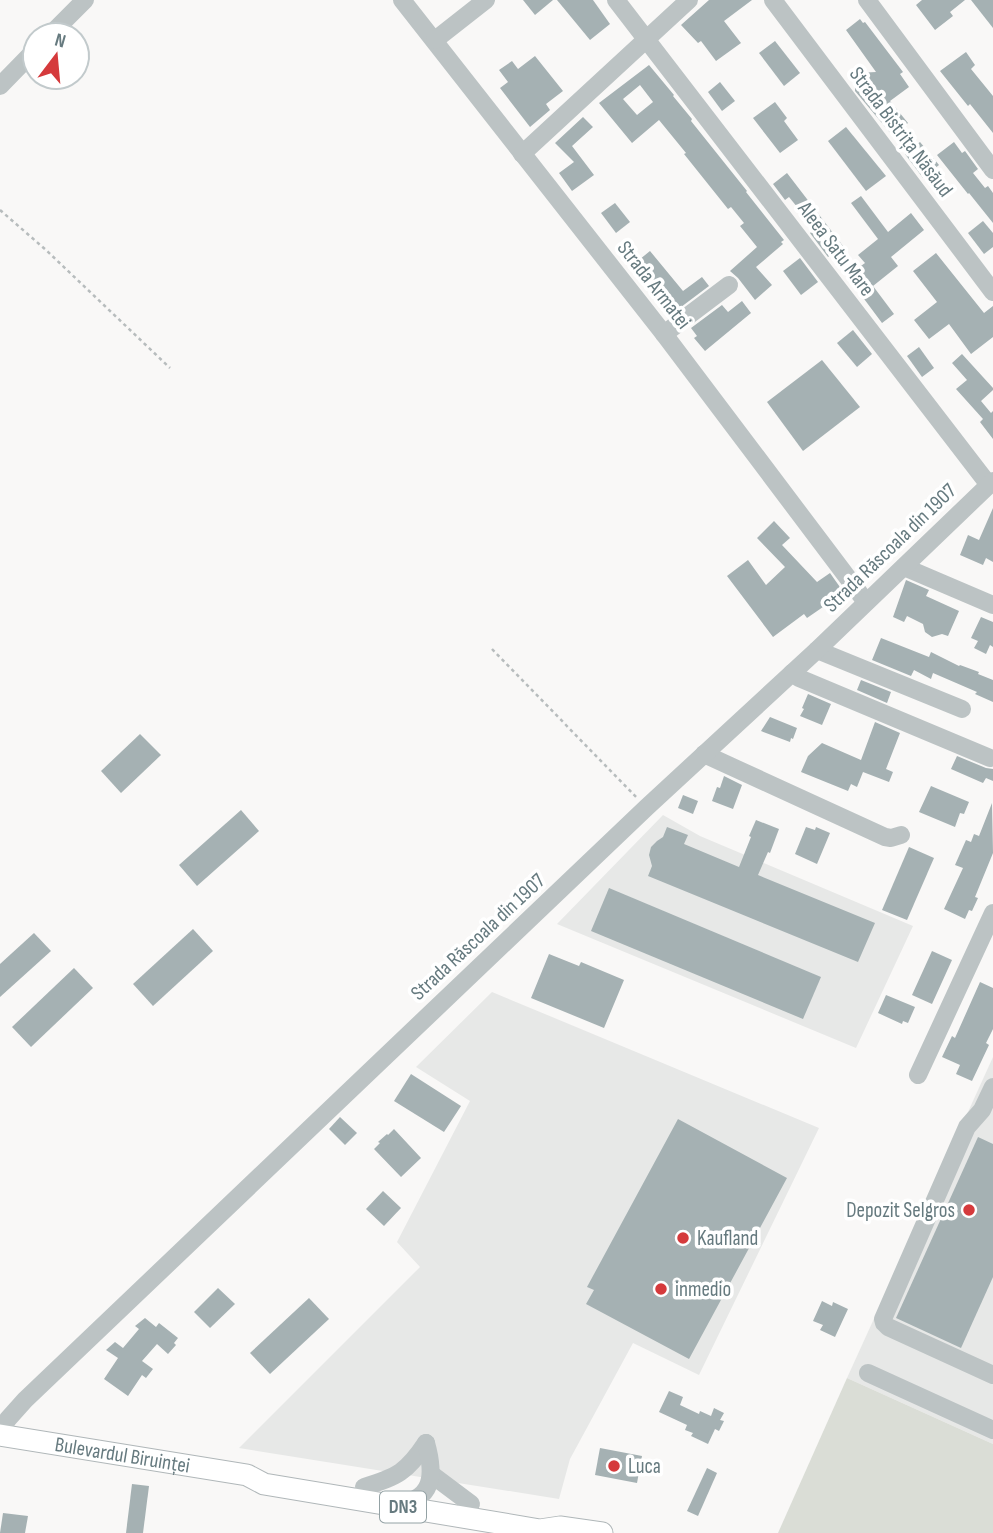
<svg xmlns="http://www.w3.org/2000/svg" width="993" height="1533" font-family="'Sofia Sans Condensed',sans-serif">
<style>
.built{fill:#e7e8e7}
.green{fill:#daddd6}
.building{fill:#a5b1b3;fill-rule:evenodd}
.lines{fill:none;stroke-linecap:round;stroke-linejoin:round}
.major-casing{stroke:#b0b7b9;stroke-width:23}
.path{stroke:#b7bcbd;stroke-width:2.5;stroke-dasharray:3.5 3.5;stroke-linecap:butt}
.minor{stroke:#bcc3c4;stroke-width:18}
.major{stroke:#fff;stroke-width:21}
.poi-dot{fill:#d53a3c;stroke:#fff;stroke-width:2.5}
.labels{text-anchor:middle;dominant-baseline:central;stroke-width:7;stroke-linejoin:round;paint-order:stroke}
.shield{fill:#fff;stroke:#94a2a5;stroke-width:2}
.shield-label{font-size:19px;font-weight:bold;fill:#667a7f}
.street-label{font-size:21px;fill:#667a7f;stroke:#fff}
.poi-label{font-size:21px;fill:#667a7f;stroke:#fff;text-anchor:start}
</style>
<rect width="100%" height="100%" fill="#f9f8f7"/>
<g class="built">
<path d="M663 815 700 836 913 926 856 1048 557 924Z"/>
<path d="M492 992 819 1128 699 1375 633 1343 570 1459 559 1499 239 1448 420 1267 397 1242 470 1101 416 1067Z"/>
<path d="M993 1057V1444L847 1378Z"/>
</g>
<path class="green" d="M847 1378 993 1444V1533H778Z"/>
<g class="building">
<path d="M523 0H553L535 15Z"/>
<path d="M557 0H593L610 24 590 40Z"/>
<path d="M709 0H752L724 21 741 43 716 61 701 41 698 43 681 25Z"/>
<path d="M922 0H965L950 12 953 16 935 30 916 5Z"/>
<path d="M971 0H993V28Z"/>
<path d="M860 19 863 23 865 22 903 72 900 74 909 87 890 101 908 123 892 135 855 91V83L850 76 857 73 876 72 846 30Z"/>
<path d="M775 41 800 73 784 86 759 53Z"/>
<path d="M966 52 975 65 971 69 993 96V133L970 104 968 106 940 71Z"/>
<path d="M535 56 563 91 546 104 550 110 530 127 500 88 508 82 499 70 512 61 518 69Z"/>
<path d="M649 65 674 95 673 96 692 119 691 121 747 191 746 192 784 240 781 242 783 244 756 267 772 285 755 300 738 278 730 271 757 247 740 226 744 223 731 207 728 209 684 154 686 153 659 120 632 143 599 103ZM640 85 653 102 637 115 623 99Z"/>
<path d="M720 82 735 101 722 111 708 92Z"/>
<path d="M775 102 787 118 784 121 798 140 780 153 753 118Z"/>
<path d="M583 117 593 127 572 146 594 175 572 191 559 173 574 162 555 143Z"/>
<path d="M846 127 886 176 866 191 828 141Z"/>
<path d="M920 142 939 165 923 178 905 154Z"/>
<path d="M954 142 962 153 965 151 978 169 973 173 985 188 988 186 993 193V223L969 193 968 194 937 155Z"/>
<path d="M787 173 843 246 828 257 810 233 815 229 789 197 785 200 773 184Z"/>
<path d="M861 196 888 232 911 213 924 230 891 257 898 266 873 286 894 314 882 323 847 276 865 263 858 255 878 239 851 203Z"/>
<path d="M615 203 630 222 616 233 601 213Z"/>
<path d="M983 221 993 233V247L984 254 968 233Z"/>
<path d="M650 251 683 291 702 277 709 286 677 310 663 291 659 294 634 264Z"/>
<path d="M936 253 984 313 993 306V337L971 354 949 324 929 339 914 320 937 302 913 271Z"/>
<path d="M800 258 818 282 801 295 783 271Z"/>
<path d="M742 301 751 313 705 351 694 338 697 336 691 328 722 305 728 312Z"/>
<path d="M853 330 872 354 857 367 837 343Z"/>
<path d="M919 347 934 368 922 377 907 356Z"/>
<path d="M962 354 993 388V390L981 401 991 413 993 411V439L980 422 983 419 956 389 967 380 952 363Z"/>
<path d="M822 360 860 407 803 451 767 402Z"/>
<path d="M993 508V562L986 558 983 565 960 555 968 535 979 540Z"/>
<path d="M774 521 790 538 782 545 817 582 830 573 842 590 821 605 823 607 807 618 804 614 773 637 727 576 748 560 766 585 785 567 757 538Z"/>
<path d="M906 580 929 590 926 596 959 611 948 636 942 634 932 637 925 632 923 624 907 616 904 622 893 617Z"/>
<path d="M981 617 993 622V647L990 645 986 654 974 648 978 641 971 638Z"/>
<path d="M881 638 929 657 931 652 959 666 960 665 979 672 978 674 993 680V702L975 694 977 692 933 673 931 679 914 670 911 676 872 660Z"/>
<path d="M861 680 891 692 887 703 857 690Z"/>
<path d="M808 694 831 704 822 725 800 716 804 709 802 708Z"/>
<path d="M770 717 797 728 793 739 791 738 790 742 761 731Z"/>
<path d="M875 722 900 733 886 769 893 772 889 782 863 772 857 787 851 784 848 791 801 772 808 756 822 743 861 760Z"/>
<path d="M140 734 161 755 121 793 101 771Z"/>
<path d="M957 756 986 768 993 769V781L986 778 983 783 951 769Z"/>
<path d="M724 776 742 785 733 809 712 801 717 787 720 788Z"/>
<path d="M931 786 969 802 964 814 960 813 955 827 919 812Z"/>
<path d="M683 795 698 801 693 814 678 808Z"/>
<path d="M992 803 993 853 975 897 978 898 972 911 969 910 965 919 944 909 963 868 955 865 966 840 971 842 974 834 979 836Z"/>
<path d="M241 810 259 831 197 886 179 865Z"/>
<path d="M756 820 779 829 770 853 768 852 758 875 875 923 858 962 648 876 652 866 649 855 651 847 657 841 663 837 667 827 688 835 684 844 739 867 751 837 749 836Z"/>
<path d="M806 827 815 830 816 827 830 833 817 864 795 854Z"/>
<path d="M909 847 934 858 907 920 882 910Z"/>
<path d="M609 888 821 977 803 1019 591 931Z"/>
<path d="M193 929 213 951 153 1006 133 984Z"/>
<path d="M34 933 51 951 0 997V964Z"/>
<path d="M932 951 952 960 932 1004 912 995Z"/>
<path d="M549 954 579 966 581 962 624 980 604 1028 531 998Z"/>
<path d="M74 968 93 988 31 1047 12 1027Z"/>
<path d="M980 982 993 988V1029L986 1043 989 1045 972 1081 956 1074 960 1065 942 1057 952 1036 955 1038Z"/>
<path d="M886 995 915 1007 908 1023 903 1021 902 1024 878 1013Z"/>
<path d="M411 1074 461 1106 444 1132 394 1101Z"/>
<path d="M340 1117 357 1133 345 1145 329 1129Z"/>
<path d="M678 1119 787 1178 689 1359 586 1304 594 1290 587 1287Z"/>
<path d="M394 1129 421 1158 401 1177 374 1149 380 1143 378 1142 387 1134 388 1135Z"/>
<path d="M978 1137 993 1144V1277L961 1348 896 1318Z"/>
<path d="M383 1191 401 1208 384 1226 366 1209Z"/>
<path d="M218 1288 235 1304 210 1328 194 1312Z"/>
<path d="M309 1298 329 1319 270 1374 250 1353Z"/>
<path d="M822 1301 832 1306 833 1302 848 1309 835 1337 820 1330 823 1325 813 1321Z"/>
<path d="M145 1318 156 1327 159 1323 178 1338 174 1343 176 1345 168 1354 157 1344 142 1361 153 1369 146 1378 142 1375 128 1396 104 1379 118 1358 106 1350 115 1342 123 1348 139 1329 135 1326Z"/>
<path d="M669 1391 683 1397 680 1405 699 1414 700 1411 711 1416 714 1408 724 1413 720 1420 724 1421 719 1431 715 1429 708 1444 691 1436 693 1433 685 1430 687 1425 659 1412Z"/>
<path d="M600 1448 642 1456 637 1483 595 1475Z"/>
<path d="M707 1468 717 1473 698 1516 687 1511Z"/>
<path d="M132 1484 149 1486 143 1533H126Z"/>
<path d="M3 1513 28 1516 25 1533H0Z"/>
</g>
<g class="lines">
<g class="major-casing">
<g id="major">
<path id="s1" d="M0 1435 247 1475 264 1484 540 1530 560 1527 602 1533"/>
</g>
</g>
<g class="path">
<path d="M0 210 46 250 170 368"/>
<path d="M492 649 637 798"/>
</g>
<g class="minor">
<path d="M402 0 664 334 866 602"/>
<path d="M616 0 989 485"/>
<path d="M773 0 993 292"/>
<path d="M867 0 993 170"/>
<path d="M50 35 85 0"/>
<path d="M435 40 486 0"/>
<path d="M0 86 35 50"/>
<path d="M522 154 689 0"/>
<path d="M664 334 729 285"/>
<path d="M904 567 993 605"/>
<path d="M817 650 962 709"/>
<path d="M792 673 799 678 990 758"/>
<path d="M704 754 885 837 891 838 901 835"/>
<path d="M918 1075 993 913"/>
<path d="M993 1087 982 1110 967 1127 883 1319 884 1323 888 1327 993 1375"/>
<path d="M868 1373 993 1430"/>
<path d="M0 1431 8 1419 25 1400 647 807 817 650 993 481"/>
<path d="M431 1474 471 1504"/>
<path d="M364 1487C397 1477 407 1472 426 1443"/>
<path d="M395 1504C434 1501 435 1475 426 1443"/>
</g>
<use href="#major" class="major"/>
</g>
<g class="poi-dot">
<circle cx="969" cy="1210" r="7"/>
<circle cx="683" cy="1238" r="7"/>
<circle cx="661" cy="1289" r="7"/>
<circle cx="614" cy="1466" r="7"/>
</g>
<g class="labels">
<rect class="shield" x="380" y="1491.5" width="46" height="31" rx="5"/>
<g class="shield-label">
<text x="403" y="1507">DN3</text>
</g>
<g class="street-label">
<text transform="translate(901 132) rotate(53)">Strada Bistrița Năsăud</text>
<text transform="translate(836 249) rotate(53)">Aleea Satu Mare</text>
<text transform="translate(654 285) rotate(52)">Strada Armatei</text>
<text transform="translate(890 548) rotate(-44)">Strada Răscoala din 1907</text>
<text transform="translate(478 937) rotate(-43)">Strada Răscoala din 1907</text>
<text stroke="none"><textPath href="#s1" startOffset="124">Bulevardul Biruinței</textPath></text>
</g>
<g class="poi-label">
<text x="955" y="1210" text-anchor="end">Depozit Selgros</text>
<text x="697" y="1238">Kaufland</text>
<text x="675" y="1289">inmedio</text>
<text x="628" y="1466">Luca</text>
</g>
</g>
<g transform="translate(56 56) rotate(16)"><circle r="33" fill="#ffffff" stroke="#c2cacc" stroke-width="2"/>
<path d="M0-5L12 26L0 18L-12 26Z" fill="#d53a3c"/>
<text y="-10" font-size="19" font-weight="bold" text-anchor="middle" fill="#667a7f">N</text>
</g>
</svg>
